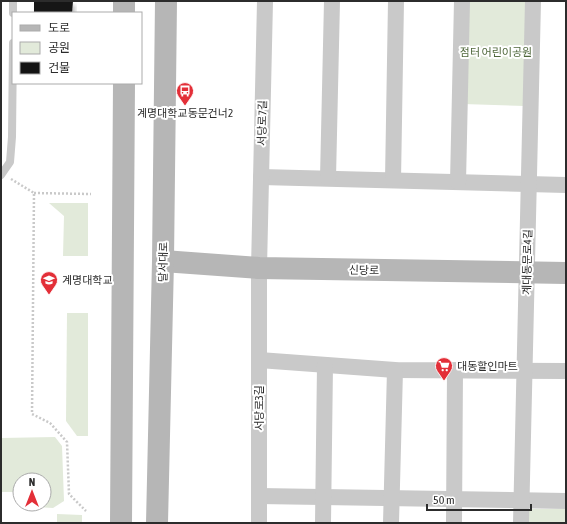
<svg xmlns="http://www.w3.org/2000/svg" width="567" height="524" font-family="'Asap Condensed','Noto Sans KR',sans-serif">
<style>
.green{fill:#e2eada}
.building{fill:#131313;filter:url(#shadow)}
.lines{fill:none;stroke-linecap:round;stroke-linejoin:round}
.path{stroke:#c9c9c9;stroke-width:2.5;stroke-dasharray:2 2;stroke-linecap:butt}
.lane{stroke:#c9c9c9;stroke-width:8}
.street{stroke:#c9c9c9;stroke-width:16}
.secondary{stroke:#b6b6b6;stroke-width:22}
.labels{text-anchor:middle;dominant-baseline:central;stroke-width:4;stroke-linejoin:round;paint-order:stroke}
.park-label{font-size:11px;fill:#4f673b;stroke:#fff}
.poi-label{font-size:11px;fill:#2c2c2c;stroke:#fff;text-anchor:start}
.street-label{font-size:11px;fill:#2c2c2c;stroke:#fff}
</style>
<defs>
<filter id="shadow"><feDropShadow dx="2.5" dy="4.5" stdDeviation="2" flood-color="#0004"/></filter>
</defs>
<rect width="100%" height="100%" fill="#fff"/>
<g class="green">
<path d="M465 1H529L525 106 463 104Z"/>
<path d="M49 203H88V256H63L64 216Z"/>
<path d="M67 313H88V436H77L66 421Z"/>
<path d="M55 437 62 446 64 501 53 508 36 507V504H44V480H37V478H19L18 489 13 492H1V438Z"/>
<rect x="528" y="509" width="38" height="14"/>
<path d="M57 514 82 515V523H57Z"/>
</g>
<path class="building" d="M34 1H73L72 13H34Z"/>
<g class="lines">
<g class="path">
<path d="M11 179 34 193 32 414 50 423 67 442 69 494 86 511"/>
<path d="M34 193 91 194"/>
</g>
<g class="lane">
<path d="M13 13V1"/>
<path d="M1 175 10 162 12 137 13 43"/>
</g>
<g class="street">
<path d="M261 177 566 185"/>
<path d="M328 178 332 1"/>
<path d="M393 180 396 1"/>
<path d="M458 182 462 1"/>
<path d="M259 360 395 370 566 371"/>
<path d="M259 496 566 501"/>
<path d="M259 523V268L265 1"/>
<path d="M323 523 325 365"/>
<path d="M391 523 395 370"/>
<path d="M454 523 455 370"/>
<path d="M521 523 533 1"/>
</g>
<g class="secondary">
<path d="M124 13V1"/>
<path d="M163 261 259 268 566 273"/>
<path d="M121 523 124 83"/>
<path d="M157 523 163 261 166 1"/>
</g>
</g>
<defs>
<g id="bus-pin" transform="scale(0.9)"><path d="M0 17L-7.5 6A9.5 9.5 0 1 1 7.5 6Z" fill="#e32f38" stroke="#fff"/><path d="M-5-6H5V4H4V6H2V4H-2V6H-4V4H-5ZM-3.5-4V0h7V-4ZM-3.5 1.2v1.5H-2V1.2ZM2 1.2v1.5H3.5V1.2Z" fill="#fff"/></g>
<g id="university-pin" transform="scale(0.9)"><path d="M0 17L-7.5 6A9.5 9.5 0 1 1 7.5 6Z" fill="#e32f38" stroke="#fff"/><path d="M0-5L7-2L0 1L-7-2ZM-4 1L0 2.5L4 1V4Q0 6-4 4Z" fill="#fff"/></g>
<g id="supermarket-pin" transform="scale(0.9)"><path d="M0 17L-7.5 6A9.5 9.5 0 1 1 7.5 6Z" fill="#e32f38" stroke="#fff"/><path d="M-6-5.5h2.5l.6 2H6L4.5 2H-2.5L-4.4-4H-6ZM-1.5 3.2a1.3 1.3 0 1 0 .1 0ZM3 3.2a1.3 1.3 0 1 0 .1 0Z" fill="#fff"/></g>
</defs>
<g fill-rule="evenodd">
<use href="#bus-pin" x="185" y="91"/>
<use href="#university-pin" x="49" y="280"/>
<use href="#supermarket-pin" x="444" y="366"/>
</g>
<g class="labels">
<g class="park-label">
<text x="496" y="52">점터 어린이공원</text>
</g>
<g class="poi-label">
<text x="185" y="113" text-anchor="middle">계명대학교동문건너2</text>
<text x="62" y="280">계명대학교</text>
<text x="457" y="366">대동할인마트</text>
</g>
<g class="street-label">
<text transform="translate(262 123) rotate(-89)">서당로7길</text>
<text transform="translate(163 262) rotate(-89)">달서대로</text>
<text transform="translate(527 262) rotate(-89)">계대동문로4길</text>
<text transform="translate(364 270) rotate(1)">신당로</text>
<text transform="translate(259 408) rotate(-90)">서당로3길</text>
</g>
</g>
<rect width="567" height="524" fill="none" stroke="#2c2c2c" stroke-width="4"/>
<rect x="12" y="12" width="130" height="72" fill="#ffffff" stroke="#ababab"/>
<rect x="20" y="25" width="20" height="6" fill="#b6b6b6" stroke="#ababab"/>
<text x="48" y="32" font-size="12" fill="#2c2c2c">도로</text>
<rect x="20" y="42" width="20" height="12" fill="#e2eada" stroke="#ababab"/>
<text x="48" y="52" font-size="12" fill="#2c2c2c">공원</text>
<rect x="20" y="62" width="20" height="12" fill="#131313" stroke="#ababab"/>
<text x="48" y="72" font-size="12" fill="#2c2c2c">건물</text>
<g transform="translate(32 492)"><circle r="19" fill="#ffffff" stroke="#ababab"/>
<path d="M0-3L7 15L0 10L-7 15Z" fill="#e32f38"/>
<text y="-6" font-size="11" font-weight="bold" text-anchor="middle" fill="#2c2c2c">N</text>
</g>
<path d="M427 504v6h104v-6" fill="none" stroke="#2c2c2c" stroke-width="2"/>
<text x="433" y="504" font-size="12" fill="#2c2c2c" stroke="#ffffff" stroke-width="3" paint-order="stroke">50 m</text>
</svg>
